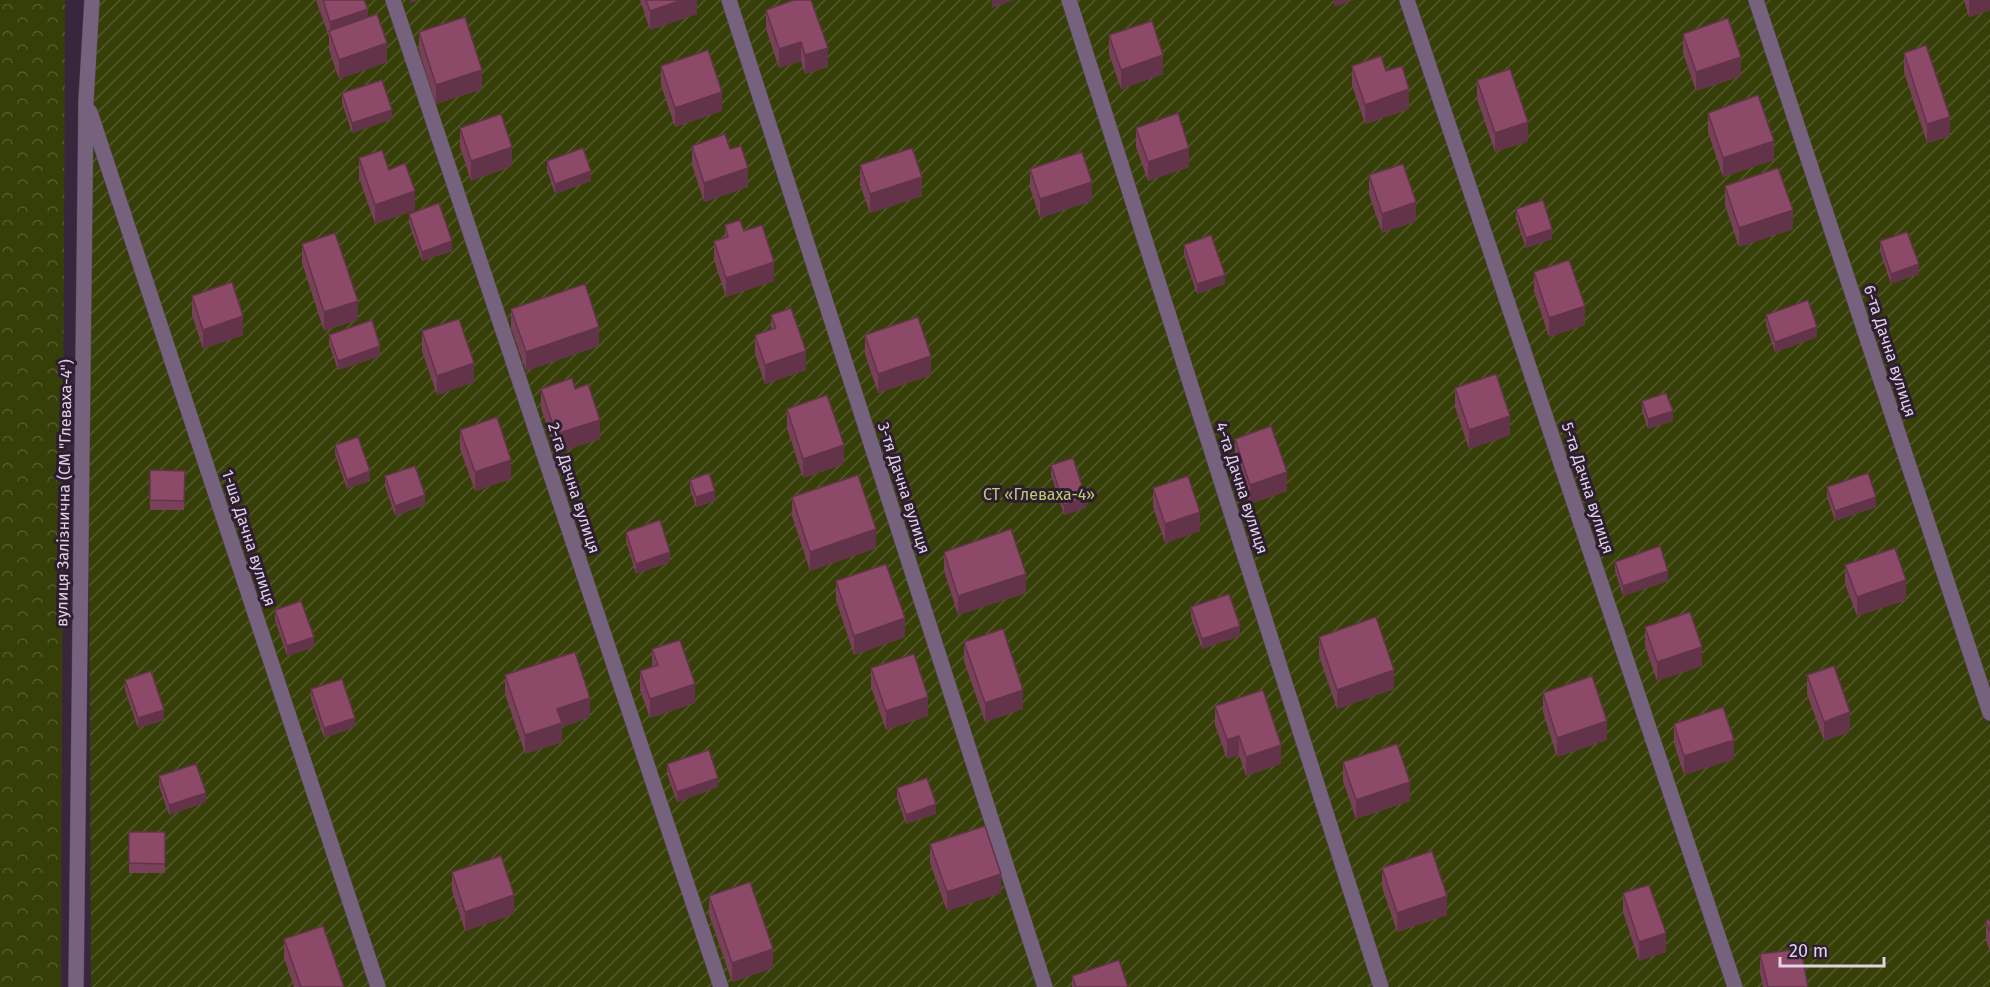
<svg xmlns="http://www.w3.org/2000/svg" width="1990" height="987" font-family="'Fira Sans',sans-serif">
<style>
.forest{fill:url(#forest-crowns)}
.garden{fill:url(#garden-furrows)}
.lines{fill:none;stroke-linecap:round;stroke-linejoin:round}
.minor-casing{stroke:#554559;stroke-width:16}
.minor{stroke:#77627d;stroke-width:15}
.wall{fill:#794059}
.shaded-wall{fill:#633449}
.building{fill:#8d4a68;stroke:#633449;stroke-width:1.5}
.labels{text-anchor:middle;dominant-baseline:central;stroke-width:6;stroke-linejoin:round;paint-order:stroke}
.street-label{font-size:16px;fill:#e0d4e3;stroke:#2e1c33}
.park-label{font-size:16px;fill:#bcce6a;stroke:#2e1c33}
</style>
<defs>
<pattern id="forest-crowns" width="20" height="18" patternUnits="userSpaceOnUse" patternTransform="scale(1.5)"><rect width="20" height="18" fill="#373f09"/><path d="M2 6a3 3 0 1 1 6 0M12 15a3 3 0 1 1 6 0" fill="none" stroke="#545a2d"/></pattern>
<pattern id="garden-furrows" width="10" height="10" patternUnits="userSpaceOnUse" patternTransform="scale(1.5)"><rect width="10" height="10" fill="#373f09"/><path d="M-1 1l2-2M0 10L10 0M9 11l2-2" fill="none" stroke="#545a2d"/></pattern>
</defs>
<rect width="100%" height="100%" fill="#38263d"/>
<path class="forest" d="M0 0H65L61 987H0Z"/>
<path class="garden" d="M87 0H1990V987H91Z"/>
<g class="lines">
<g class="minor-casing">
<g id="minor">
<path d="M393 0 721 987"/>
<path d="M729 0 1045 987"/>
<path d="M1069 0 1381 987"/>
<path d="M1407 0 1735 987"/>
<path d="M1756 0 1990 713"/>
<path d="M90 112 378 987"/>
<path d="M76 987 86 101 92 0"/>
</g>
</g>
<use href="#minor" class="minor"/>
</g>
<g class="wall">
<path d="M316 0H364L368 18 387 62 339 79 329 50V37Z"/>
<path d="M640 0H697V14L650 30Z"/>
<path d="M1964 0H1990V10L1969 17Z"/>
<path d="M766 10 828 67 805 74 801 61 779 68 766 29Z"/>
<path d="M419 32 482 89 436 104 419 51Z"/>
<path d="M1683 34 1741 76 1696 91 1683 53Z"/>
<path d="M1109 35 1163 74 1121 89 1109 54Z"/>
<path d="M1904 53 1950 136 1927 143 1904 72Z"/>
<path d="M661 66 722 111 675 127 661 85Z"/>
<path d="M1352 66 1386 71 1409 109 1365 124 1352 85Z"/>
<path d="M1477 80 1528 141 1495 152 1477 99Z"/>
<path d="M342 93 392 119 352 133 342 103Z"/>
<path d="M1708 113 1774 160 1723 177 1708 132Z"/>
<path d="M460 128 512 166 471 181 460 147Z"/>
<path d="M1136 128 1189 167 1148 181 1136 147Z"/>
<path d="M692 146 730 149 748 187 704 202 692 165Z"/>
<path d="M359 158 389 170 415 210 375 224 359 178Z"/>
<path d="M547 161 591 181 555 194 547 170Z"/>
<path d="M860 165 922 196 870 213 860 185Z"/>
<path d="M1030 169 1092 201 1040 218 1030 188Z"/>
<path d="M1369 175 1416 221 1382 233 1369 194Z"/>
<path d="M1725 186 1793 229 1739 247 1725 205Z"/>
<path d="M1516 209 1552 239 1526 248 1516 219Z"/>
<path d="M409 214 452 251 422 261 409 223Z"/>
<path d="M725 225 744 231 774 281 726 297 714 260V241L725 238Z"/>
<path d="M1880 241 1919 274 1891 284 1880 251Z"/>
<path d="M302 244 358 320 324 331 302 263Z"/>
<path d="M1184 245 1225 284 1197 294 1184 255Z"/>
<path d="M1534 272 1585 325 1549 337 1534 291Z"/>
<path d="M192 296 243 335 203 349 192 315Z"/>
<path d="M511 309 599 346 526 371 511 328Z"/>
<path d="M771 315 806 370 765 384 755 354V335L771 330Z"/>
<path d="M1766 315 1817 337 1775 352 1766 325Z"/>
<path d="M422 331 474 382 437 395 422 351Z"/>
<path d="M329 335 380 356 338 370 329 344Z"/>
<path d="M865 335 931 375 878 393 865 354Z"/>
<path d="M1455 388 1510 435 1469 449 1455 407Z"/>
<path d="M541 389H575L600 439 556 453 541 408Z"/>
<path d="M1642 401 1673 421 1648 429 1642 411Z"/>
<path d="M787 409 844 464 803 478 787 428Z"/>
<path d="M460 430 511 479 475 491 460 449Z"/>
<path d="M1235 439 1287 491 1250 504 1235 458Z"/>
<path d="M335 445 370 481 347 489 335 454Z"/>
<path d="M1051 465 1086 508 1064 515 1051 475Z"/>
<path d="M150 470 185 471 184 510H150Z"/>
<path d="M385 476 425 505 395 516 385 486Z"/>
<path d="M690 480 715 501 696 507 690 489Z"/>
<path d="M1827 487 1876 507 1835 521 1827 497Z"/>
<path d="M1153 488 1200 531 1165 543 1153 507Z"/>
<path d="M792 497 876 548 810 571 792 516Z"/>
<path d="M626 532 670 562 636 574 626 541Z"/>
<path d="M944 552 1026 593 958 615 944 571Z"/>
<path d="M1615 562 1668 581 1623 596 1615 571Z"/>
<path d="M1845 565 1906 600 1857 616 1845 584Z"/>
<path d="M836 581 905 637 854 655 836 600Z"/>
<path d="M1191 607 1240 636 1202 649 1191 617Z"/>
<path d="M275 610 314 647 287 656 275 620Z"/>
<path d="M1645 627 1702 666 1657 681 1645 646Z"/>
<path d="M1319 637 1394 689 1337 709 1319 656Z"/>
<path d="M964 642 1023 709 985 722 964 661Z"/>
<path d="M652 649 695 703 650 718 640 690V671L652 666Z"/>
<path d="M871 668 928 716 886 730 871 687Z"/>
<path d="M505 675 590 717 562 727V742L525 754 505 694Z"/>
<path d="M1807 675 1850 732 1824 741 1807 694Z"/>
<path d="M125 680 164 720 138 728 125 690Z"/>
<path d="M311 689 355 727 324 738 311 699Z"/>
<path d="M1543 693 1607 740 1557 757 1543 712Z"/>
<path d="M1215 706 1281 764 1246 776 1239 755 1227 759 1215 725Z"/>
<path d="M1674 724 1734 759 1684 775 1674 743Z"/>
<path d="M1343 762 1410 801 1356 819 1343 781Z"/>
<path d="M667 764 718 787 677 802 667 774Z"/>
<path d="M159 776 206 802 169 815 159 786Z"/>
<path d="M897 788 936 814 906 824 897 798Z"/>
<rect x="129" y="832" width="36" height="41"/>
<path d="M930 844 1001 893 947 911 930 863Z"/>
<path d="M1382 868 1447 915 1397 932 1382 887Z"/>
<path d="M452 872 514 914 465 931 452 891Z"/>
<path d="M1623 893 1666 952 1639 961 1623 912Z"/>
<path d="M709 896 773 968 732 982 709 915Z"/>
<path d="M1990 919V952L1986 940V921Z"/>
<path d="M284 939 344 987H294L284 958Z"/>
<path d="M1760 954 1808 987H1763L1760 973Z"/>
<path d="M1072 976 1128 987H1072Z"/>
</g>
<g class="shaded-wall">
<path d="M410 0H420L410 3Z"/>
<path d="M682 0H697V14L650 30V11Z"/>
<path d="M992 0H1014L992 8Z"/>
<path d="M1334 0H1354L1334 7Z"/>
<path d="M1969 0H1990V10L1969 17Z"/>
<path d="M368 9V28L330 34V22Z"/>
<path d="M801 42V61L779 68V49Z"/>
<path d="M387 43V62L339 79V60Z"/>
<path d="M828 48V67L805 74V55Z"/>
<path d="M1163 55V74L1121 89V70Z"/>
<path d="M1741 57V76L1696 91V72Z"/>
<path d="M482 70V89L436 104V85Z"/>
<path d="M1409 89V109L1365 124V105Z"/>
<path d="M722 92V111L675 127V108Z"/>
<path d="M392 110V119L352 133V123Z"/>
<path d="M1950 117V136L1927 143V124Z"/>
<path d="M1528 122V141L1495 152V133Z"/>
<path d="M1774 141V160L1723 177V158Z"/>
<path d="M512 147V166L471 181V161Z"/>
<path d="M1189 148V167L1148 181V162Z"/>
<path d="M748 168V187L704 202V183Z"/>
<path d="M591 171V181L555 194V184Z"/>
<path d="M922 177V196L870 213V194Z"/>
<path d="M1092 182V201L1040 218V199Z"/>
<path d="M415 191V210L375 224V205Z"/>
<path d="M1416 202V221L1382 233V214Z"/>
<path d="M1793 210V229L1739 247V228Z"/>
<path d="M1552 229V239L1526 248V238Z"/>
<path d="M452 241V251L422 261V252Z"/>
<path d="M774 262V281L726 297V278Z"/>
<path d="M1919 264V274L1891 284V274Z"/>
<path d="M1225 275V284L1197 294V284Z"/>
<path d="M358 301V320L324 331V312Z"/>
<path d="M1585 306V325L1549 337V318Z"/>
<path d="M243 316V335L203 349V330Z"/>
<path d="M599 327V346L526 371V352Z"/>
<path d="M1817 327V337L1775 352V342Z"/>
<path d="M380 346V356L338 370V361Z"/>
<path d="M806 351V370L765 384V365Z"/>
<path d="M931 356V375L878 393V374Z"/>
<path d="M474 363V382L437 395V376Z"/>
<path d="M1673 411V421L1648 429V419Z"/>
<path d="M1510 416V435L1469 449V430Z"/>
<path d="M600 420V439L556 453V434Z"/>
<path d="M844 445V464L803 478V459Z"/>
<path d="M511 460V479L475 491V472Z"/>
<path d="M370 471V481L347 489V480Z"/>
<path d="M1287 472V491L1250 504V485Z"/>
<path d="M715 491V501L696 507V497Z"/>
<path d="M425 495V505L395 516V506Z"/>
<path d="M1876 497V507L1835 521V511Z"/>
<path d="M1086 498V508L1064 515V505Z"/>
<path d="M1200 512V531L1165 543V524Z"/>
<path d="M876 529V548L810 571V552Z"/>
<path d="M670 552V562L636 574V564Z"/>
<path d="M1668 571V581L1623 596V586Z"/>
<path d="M1026 574V593L958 615V596Z"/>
<path d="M1906 580V600L1857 616V597Z"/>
<path d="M905 618V637L854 655V636Z"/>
<path d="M1240 626V636L1202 649V639Z"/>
<path d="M314 637V647L287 656V646Z"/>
<path d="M1702 647V666L1657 681V662Z"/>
<path d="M1394 670V689L1337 709V690Z"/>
<path d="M695 684V703L650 718V699Z"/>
<path d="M1023 690V709L985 722V703Z"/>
<path d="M928 697V716L886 730V711Z"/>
<path d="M590 698V717L562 727V742L525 754V735L557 709Z"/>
<path d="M164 710V720L138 728V718Z"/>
<path d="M1850 712V732L1824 741V722Z"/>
<path d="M355 718V727L324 738V728Z"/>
<path d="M1607 721V740L1557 757V738Z"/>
<path d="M1239 736V755L1227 759V740Z"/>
<path d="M1734 740V759L1684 775V756Z"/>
<path d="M1281 745V764L1246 776V757Z"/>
<path d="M718 778V787L677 802V792Z"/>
<path d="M1410 782V801L1356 819V800Z"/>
<path d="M206 793V802L169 815V805Z"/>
<path d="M936 804V814L906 824V815Z"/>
<path d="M1001 874V893L947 911V892Z"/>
<path d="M514 895V914L465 931V912Z"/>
<path d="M1447 896V915L1397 932V913Z"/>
<path d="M1666 933V952L1639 961V942Z"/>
<path d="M773 949V968L732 982V963Z"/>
</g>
<g class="building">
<path d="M323 0H364L368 9 330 22Z"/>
<path d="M646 0H682L650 11Z"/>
<path d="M794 0H811L828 48 805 55 801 42 779 49 766 10Z"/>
<path d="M377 14 387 43 339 60 329 31Z"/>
<path d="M465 17 482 70 436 85 419 32Z"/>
<path d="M1728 18 1741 57 1696 72 1683 34Z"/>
<path d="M1152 21 1163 55 1121 70 1109 35Z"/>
<path d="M1926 45 1950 117 1927 124 1904 53Z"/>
<path d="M708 50 722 92 675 108 661 66Z"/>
<path d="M1381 56 1386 71 1402 66 1409 89 1365 105 1352 66Z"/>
<path d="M1510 69 1528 122 1495 133 1477 80Z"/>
<path d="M382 80 392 110 352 123 342 93Z"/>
<path d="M1758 95 1774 141 1723 158 1708 113Z"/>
<path d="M1178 113 1189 148 1148 162 1136 128Z"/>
<path d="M501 114 512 147 471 161 460 128Z"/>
<path d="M725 134 730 149 741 146 748 168 704 183 692 146Z"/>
<path d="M583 148 591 171 555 184 547 161Z"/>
<path d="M912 148 922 177 870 194 860 165Z"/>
<path d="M382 150 389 170 405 163 415 191 375 205 359 158Z"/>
<path d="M1082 152 1092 182 1040 199 1030 169Z"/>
<path d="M1403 164 1416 202 1382 214 1369 175Z"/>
<path d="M1778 168 1793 210 1739 228 1725 186Z"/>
<path d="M1543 200 1552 229 1526 238 1516 209Z"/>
<path d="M439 203 452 241 422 252 409 214Z"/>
<path d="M740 220 744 231 762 225 774 262 726 278 714 241 728 237 725 225Z"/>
<path d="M1907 232 1919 264 1891 274 1880 241Z"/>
<path d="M335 233 358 301 324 312 302 244Z"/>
<path d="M1211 235 1225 275 1197 284 1184 245Z"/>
<path d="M1569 260 1585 306 1549 318 1534 272Z"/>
<path d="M232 282 243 316 203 330 192 296Z"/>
<path d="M585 284 599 327 526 352 511 309Z"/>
<path d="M1808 300 1817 327 1775 342 1766 315Z"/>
<path d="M791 308 806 351 765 365 755 335 776 328 771 315Z"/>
<path d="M918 317 931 356 878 374 865 335Z"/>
<path d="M459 319 474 363 437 376 422 331Z"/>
<path d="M372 320 380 346 338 361 329 335Z"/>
<path d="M1496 374 1510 416 1469 430 1455 388Z"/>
<path d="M572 378 575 389 588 384 600 420 556 434 541 389Z"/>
<path d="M1666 393 1673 411 1648 419 1642 401Z"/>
<path d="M827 395 844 445 803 459 787 409Z"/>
<path d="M497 417 511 460 475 472 460 430Z"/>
<path d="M1271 426 1287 472 1250 485 1235 439Z"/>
<path d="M358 437 370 471 347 480 335 445Z"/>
<path d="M1073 458 1086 498 1064 505 1051 465Z"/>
<path d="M415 466 425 495 395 506 385 476Z"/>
<path d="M150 470 185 471 184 501 150 500Z"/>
<path d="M709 473 715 491 696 497 690 480Z"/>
<path d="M1868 473 1876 497 1835 511 1827 487Z"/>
<path d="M858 475 876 529 810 552 792 497Z"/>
<path d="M1188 476 1200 512 1165 524 1153 488Z"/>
<path d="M660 520 670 552 636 564 626 532Z"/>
<path d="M1011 529 1026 574 958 596 944 552Z"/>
<path d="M1660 546 1668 571 1623 586 1615 562Z"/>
<path d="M1895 548 1906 580 1857 597 1845 565Z"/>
<path d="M886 564 905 618 854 636 836 581Z"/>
<path d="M1229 594 1240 626 1202 639 1191 607Z"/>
<path d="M301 601 314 637 287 646 275 610Z"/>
<path d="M1690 612 1702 647 1657 662 1645 627Z"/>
<path d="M1376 617 1394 670 1337 690 1319 637Z"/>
<path d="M1003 629 1023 690 985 703 964 642Z"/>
<path d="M680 640 695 684 650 699 640 671 658 665 652 649Z"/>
<path d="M575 652 590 698 557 709 562 723 525 735 505 675Z"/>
<path d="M914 654 928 697 886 711 871 668Z"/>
<path d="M1834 666 1850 712 1824 722 1807 675Z"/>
<path d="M151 671 164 710 138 718 125 680Z"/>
<path d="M1592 676 1607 721 1557 738 1543 693Z"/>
<path d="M342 679 355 718 324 728 311 689Z"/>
<path d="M1263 690 1281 745 1246 757 1239 736 1227 740 1215 706Z"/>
<path d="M1723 707 1734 740 1684 756 1674 724Z"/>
<path d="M1397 744 1410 782 1356 800 1343 762Z"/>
<path d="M709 750 718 778 677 792 667 764Z"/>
<path d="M196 764 206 793 169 805 159 776Z"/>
<path d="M927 778 936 804 906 815 897 788Z"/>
<path d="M985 826 1001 874 947 892 930 844Z"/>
<path d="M129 832H165V864L129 863Z"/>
<path d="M1432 851 1447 896 1397 913 1382 868Z"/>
<path d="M501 856 514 895 465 912 452 872Z"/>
<path d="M750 882 773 949 732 963 709 896Z"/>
<path d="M1649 885 1666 933 1639 942 1623 893Z"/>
<path d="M1990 919V933L1986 921Z"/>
<path d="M323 926 344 987H301L284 939Z"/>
<path d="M1801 949 1808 987H1768L1760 954Z"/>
<path d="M1119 960 1128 987H1076L1072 976Z"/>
</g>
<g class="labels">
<g class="street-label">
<text transform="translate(1890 351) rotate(72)">6-та Дачна вулиця</text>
<text transform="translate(574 488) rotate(72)">2-га Дачна вулиця</text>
<text transform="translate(904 488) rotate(72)">3-тя Дачна вулиця</text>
<text transform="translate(1242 488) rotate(72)">4-та Дачна вулиця</text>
<text transform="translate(1588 488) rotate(72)">5-та Дачна вулиця</text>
<text transform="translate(64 493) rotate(-89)">вулиця Залізнична (СМ "Глеваха-4")</text>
<text transform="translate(249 538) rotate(72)">1-ша Дачна вулиця</text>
</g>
<g class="park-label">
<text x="1039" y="494">СТ «Глеваха-4»</text>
</g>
</g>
<path d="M1780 957v9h104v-9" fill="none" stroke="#e0d4e3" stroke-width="3"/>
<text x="1789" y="957" font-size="18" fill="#e0d4e3" stroke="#2e1c33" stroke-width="4.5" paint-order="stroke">20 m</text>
</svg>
